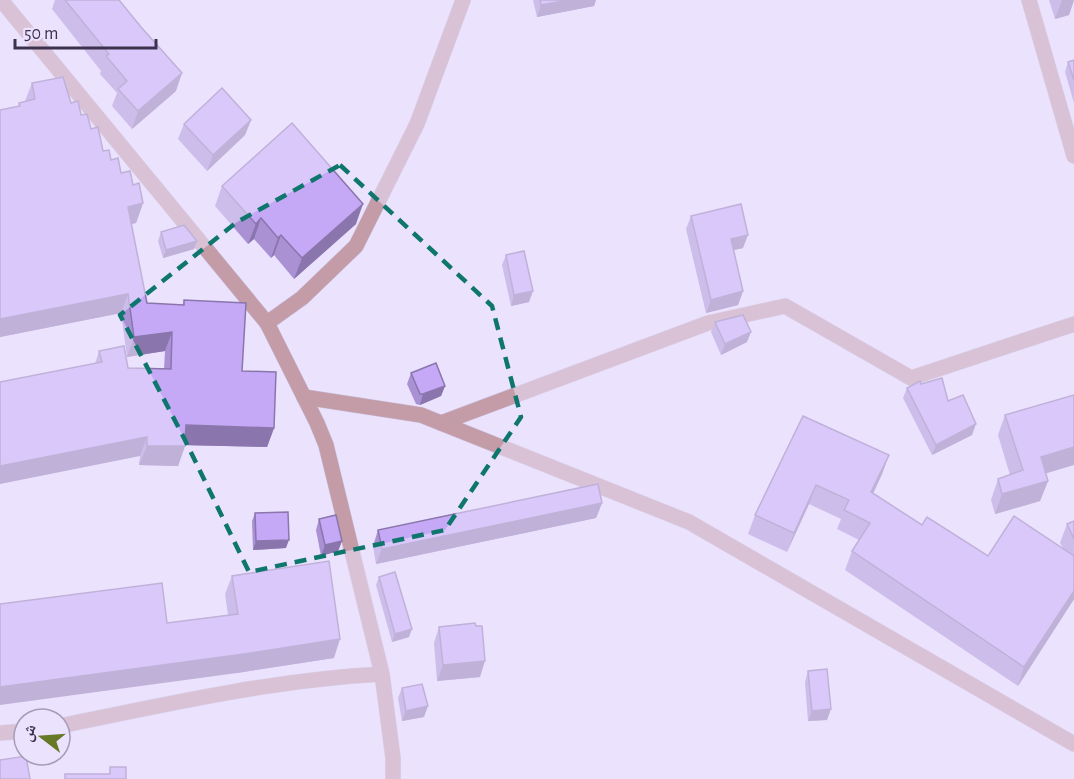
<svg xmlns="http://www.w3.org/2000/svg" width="1074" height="779" font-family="'Alegreya Sans','Noto Naskh Arabic',sans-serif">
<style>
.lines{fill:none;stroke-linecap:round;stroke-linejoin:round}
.minor-casing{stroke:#c8bfdb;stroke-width:16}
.minor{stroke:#c49ca7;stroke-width:15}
.wall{fill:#a991d4}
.shaded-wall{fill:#8a76ac}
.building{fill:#c5a9f6;stroke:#8a76ac;stroke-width:1.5}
.marked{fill:none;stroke:#0f766e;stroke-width:4.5;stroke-dasharray:12 8;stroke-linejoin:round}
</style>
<rect width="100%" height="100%" fill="#ebe2fe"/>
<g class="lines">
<g class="minor-casing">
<g id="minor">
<path d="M1 0 267 323 317 423 326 445 382 674 393 758V779"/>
<path d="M1029 0 1074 156"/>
<path d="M267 323 302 298 356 246 417 124 463 0"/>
<path d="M304 397 421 415 689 522 1074 744"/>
<path d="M441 423 708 323 785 306 911 378 1074 324"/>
<path d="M60 726C166 704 273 680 382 674"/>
<path d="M0 733 24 731"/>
</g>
</g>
<use href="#minor" class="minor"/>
</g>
<g class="wall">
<path d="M55 0H119L176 91 132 129 112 106 117 93 100 74 101 71 52 9Z"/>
<path d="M533 0H596L594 6 537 17Z"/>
<path d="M1049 0H1074L1069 15 1055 19Z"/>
<path d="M1074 60V103L1065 72 1068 62Z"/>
<path d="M32 83 71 103 81 115 103 151 133 185 143 203 136 223 131 224 147 303 183 305 184 300 242 371 274 428 267 447 185 445 178 466 139 465 140 456 95 364 99 351 128 368 164 369 165 351 127 357 121 313 0 337V110L18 106 19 103 25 101Z"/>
<path d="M251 120 245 135 207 171 178 139 184 124Z"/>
<path d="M222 186 356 224 294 279 274 255 271 258 254 239 248 244 215 206Z"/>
<path d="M691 216 743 248 733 250 743 291 738 305 706 313 686 229Z"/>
<path d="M161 232 197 241 194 249 163 258 158 241Z"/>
<path d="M506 255 529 302 511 306 502 265Z"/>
<path d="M715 322 747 342 721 355 711 332Z"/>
<path d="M411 373 445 386 441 396 420 405 416 404 407 384Z"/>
<path d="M921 384 948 401 972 435 932 455 903 398 907 388Z"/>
<path d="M1005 415 1046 474 1048 481 1040 501 995 514 991 500 998 479 1010 475 998 435Z"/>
<path d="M803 416 889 455 882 474 873 493 922 525 988 556 1063 548 1060 543 1067 524 1074 521V599L1018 686 845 570 852 551 859 540 837 529 841 519 809 504 787 552 748 534 755 515Z"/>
<path d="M602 503 596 518 376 564 373 546 378 530Z"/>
<path d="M255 513 286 548 253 550 252 521Z"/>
<path d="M319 519 342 541 338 551 321 556 316 530Z"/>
<path d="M232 576 334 658 237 673 167 623 228 615 225 594Z"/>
<path d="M379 577 409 637 392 642 376 585Z"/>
<path d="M439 627 480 677 437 681 434 643Z"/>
<path d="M808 671 827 720 808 721 805 682Z"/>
<path d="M402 688 424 717 402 721 398 698Z"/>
</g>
<g class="shaded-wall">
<path d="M569 0H596L594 6 537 17 541 5Z"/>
<path d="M1062 0H1074L1069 15 1055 19Z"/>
<path d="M182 73 176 91 132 129 138 111Z"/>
<path d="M251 120 245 135 207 171 213 155Z"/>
<path d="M143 203 136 223 121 226 128 207Z"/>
<path d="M363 204 356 224 294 279 302 258Z"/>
<path d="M261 218 254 239 248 244 256 224Z"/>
<path d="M281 235 274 255 271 258 278 238Z"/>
<path d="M748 235 743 248 726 252 731 239Z"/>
<path d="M197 241 194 249 163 258 166 250Z"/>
<path d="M533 291 529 302 511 306 514 295Z"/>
<path d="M743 291 738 305 706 313 711 300Z"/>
<path d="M128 294 121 313 0 337V319Z"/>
<path d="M172 332 165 351 127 357 134 337Z"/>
<path d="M751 332 747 342 721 355 725 344Z"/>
<path d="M445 386 441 396 420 405 423 394Z"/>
<path d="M976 424 972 435 932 455 936 445Z"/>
<path d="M186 425 274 428 267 447 179 445Z"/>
<path d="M147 437 140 456 0 484V466Z"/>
<path d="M147 446H185L178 466 139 465Z"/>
<path d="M1074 447V465L1034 477 1041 457Z"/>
<path d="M889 455 882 474 865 511 871 492Z"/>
<path d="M1048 481 1040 501 995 514 1002 494Z"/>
<path d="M816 485 809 504 787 552 794 533Z"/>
<path d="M602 503 596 518 376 564 382 549Z"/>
<path d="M289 540 286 548 253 550 256 541Z"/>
<path d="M342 541 338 551 321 556 325 545Z"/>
<path d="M1074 591V599L1018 686 1024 667Z"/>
<path d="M412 629 409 637 392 642 395 634Z"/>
<path d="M340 639 334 658 237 673 0 705V687Z"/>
<path d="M485 661 480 677 437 681 443 665Z"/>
<path d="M428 706 424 717 402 721 406 711Z"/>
<path d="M831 709 827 720 808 721 812 711Z"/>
</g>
<g class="building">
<path d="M65 0H119L141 27 182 73 138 111 118 89 127 81 106 56 109 54Z"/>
<path d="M540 0H569L541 5Z"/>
<path d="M1074 60V80L1068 62Z"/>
<path d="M63 77 71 103 78 101 81 115 87 114 91 129 98 127 103 151 109 150 111 160 118 158 121 173 130 171 133 185 139 183 143 203 128 207 147 303 184 305V300L246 303 242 371 276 372 274 428 186 425 185 446H147V437L0 466V382L102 362 99 351 124 346 128 368 171 369 172 332 134 337 128 294 0 319V110L20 106 19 103 35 99 32 83Z"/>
<path d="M222 88 251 120 213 155 184 124Z"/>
<path d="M292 123 363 204 302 258 281 235 278 238 261 218 256 224 222 186Z"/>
<path d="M741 204 748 235 731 239 743 291 711 300 691 216Z"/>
<path d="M184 225 197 241 166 250 161 232Z"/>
<path d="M524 251 533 291 514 295 506 255Z"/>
<path d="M743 315 751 332 725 344 715 322Z"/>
<path d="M436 363 445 386 423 394H420L411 373Z"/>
<path d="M942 378 948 401 963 395 976 424 936 445 907 388 920 381 921 384Z"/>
<path d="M1074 395V447L1041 457 1048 481 1002 494 998 479 1023 470 1005 415Z"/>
<path d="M803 416 889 455 871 492 922 525 927 517 988 556 1014 516 1074 556V591L1024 667 852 551 870 523 844 510 849 500 816 485 794 533 755 515Z"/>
<path d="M598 484 602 503 382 549 378 530Z"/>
<path d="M288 512 289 540 256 541 255 513Z"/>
<path d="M336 515 342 541 325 545 319 519Z"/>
<path d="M1074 521V539L1067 524Z"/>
<path d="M329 561 340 639 244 654 0 687V604L162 583 167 623 238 614 232 576Z"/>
<path d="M395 572 412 629 395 634 379 577Z"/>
<path d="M475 623 476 626H482L485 661 443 665 439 627Z"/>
<path d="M827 669 831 709 812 711 808 671Z"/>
<path d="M422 684 428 706 406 711 402 688Z"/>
<path d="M26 756 30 779H0V760Z"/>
<path d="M110 767H126V779H65V774H110Z"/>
</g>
<path d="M0 0H1074V779H0ZM340 165 492 306 521 417 445 530 249 572 183 436 120 315 237 222Z" fill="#ebe2fe" fill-opacity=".55" fill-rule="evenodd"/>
<path class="marked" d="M340 165 492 306 521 417 445 530 249 572 183 436 120 315 237 222Z"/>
<g transform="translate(42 737) rotate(287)"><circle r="28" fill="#ebe2fe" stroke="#a59cb7" stroke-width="1.5"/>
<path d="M0-4.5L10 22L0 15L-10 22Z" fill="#677827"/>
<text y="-9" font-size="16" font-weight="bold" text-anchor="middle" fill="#3c324d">ش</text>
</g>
<path d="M15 39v9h141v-9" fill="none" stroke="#3c324d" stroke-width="3"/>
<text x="24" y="39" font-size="18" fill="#3c324d" stroke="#ebe2fe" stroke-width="4.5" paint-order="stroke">50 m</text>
</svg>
